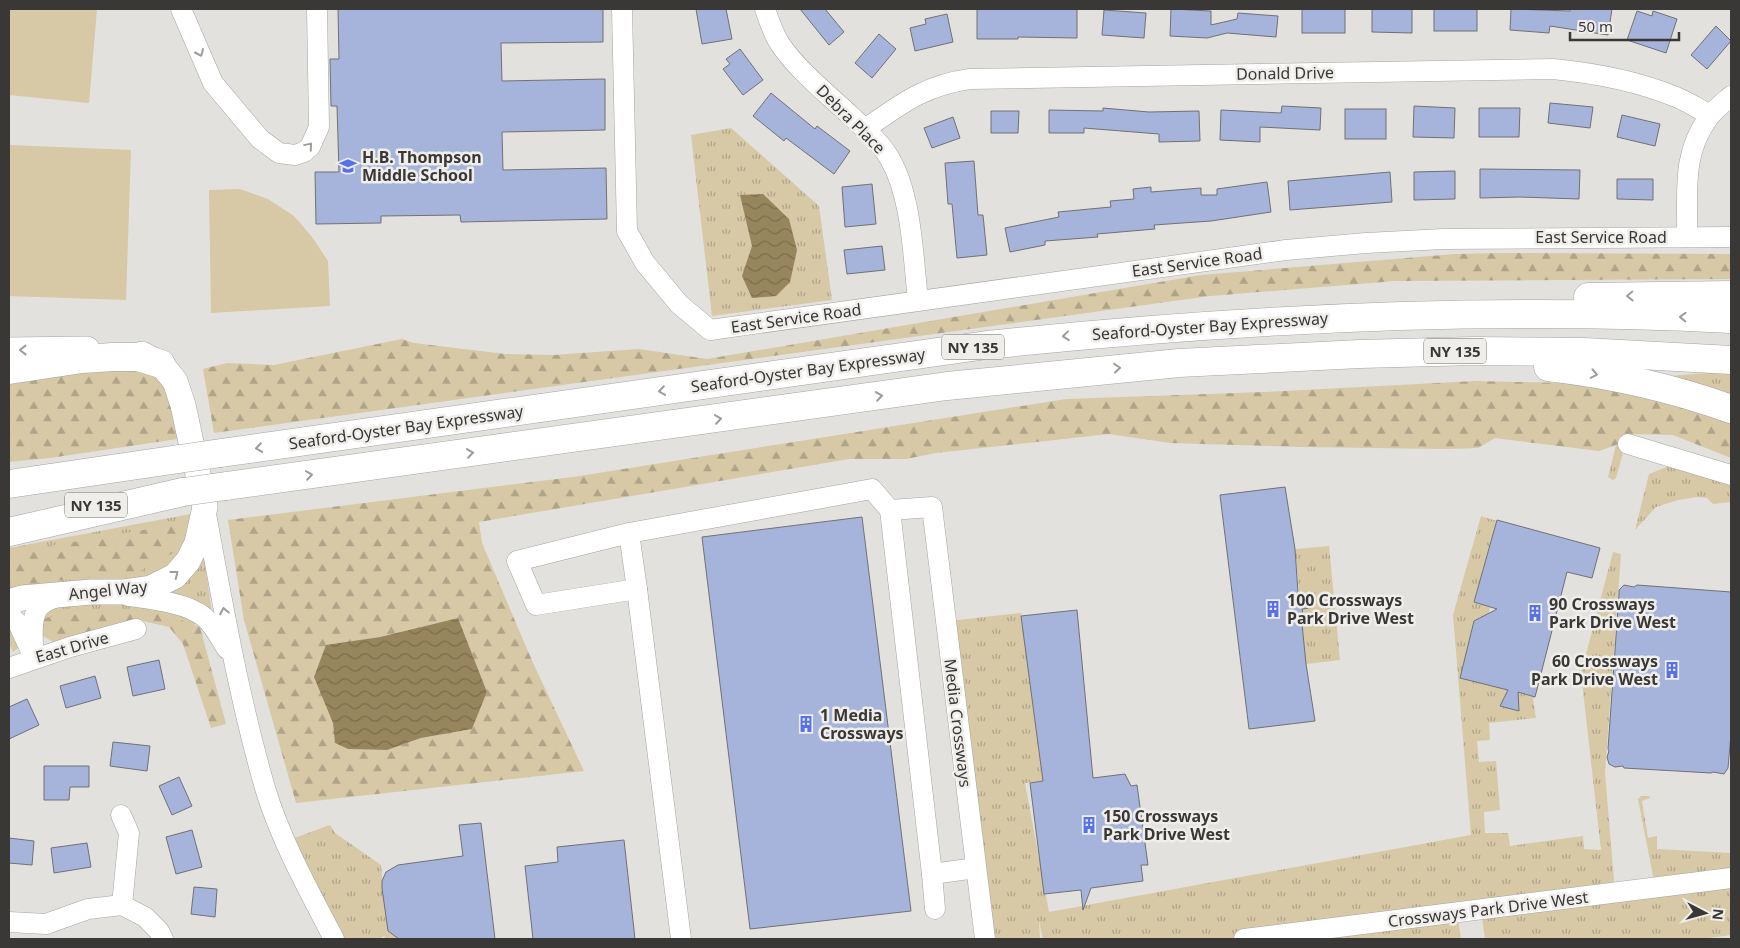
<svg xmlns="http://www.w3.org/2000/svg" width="1740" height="948" font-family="'Noto Sans',sans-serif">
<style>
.grass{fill:url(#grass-tufts)}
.forest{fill:url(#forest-firs);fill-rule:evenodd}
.park{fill:#d7c8a6}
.water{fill:url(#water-waves)}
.building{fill:#a6b4dc;stroke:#707174}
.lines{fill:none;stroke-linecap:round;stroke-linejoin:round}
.minor-casing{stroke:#a5a4a1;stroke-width:21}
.major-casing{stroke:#a5a4a1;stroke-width:26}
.highway-casing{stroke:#a5a4a1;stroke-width:29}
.minor{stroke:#fff;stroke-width:20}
.major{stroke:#fff;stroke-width:25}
.highway{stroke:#fff;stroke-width:28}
.highway-bridge-casing{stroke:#a5a4a1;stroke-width:29;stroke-linecap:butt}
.highway-bridge{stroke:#fff;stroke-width:28}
.oneway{stroke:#9c9c9b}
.labels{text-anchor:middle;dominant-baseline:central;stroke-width:5;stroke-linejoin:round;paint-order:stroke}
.shield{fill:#efeeeb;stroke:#706f6d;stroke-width:1}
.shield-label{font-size:15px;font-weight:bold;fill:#393837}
.street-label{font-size:16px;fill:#393837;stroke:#efeeeb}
.poi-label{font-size:16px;font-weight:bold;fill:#393837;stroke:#efeeeb;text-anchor:start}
</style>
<defs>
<pattern id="grass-tufts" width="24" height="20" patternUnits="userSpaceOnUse" patternTransform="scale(1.25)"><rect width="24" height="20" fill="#d7c8a6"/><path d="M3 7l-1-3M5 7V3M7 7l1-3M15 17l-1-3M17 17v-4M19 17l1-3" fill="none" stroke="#afa388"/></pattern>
<pattern id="forest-firs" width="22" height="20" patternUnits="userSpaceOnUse" patternTransform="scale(1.25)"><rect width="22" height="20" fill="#d7c8a6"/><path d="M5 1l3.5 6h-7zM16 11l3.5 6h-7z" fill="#afa388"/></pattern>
<pattern id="water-waves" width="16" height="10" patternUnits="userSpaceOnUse" patternTransform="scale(1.25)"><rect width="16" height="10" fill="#96855d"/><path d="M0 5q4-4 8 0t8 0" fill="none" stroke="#7b6e4e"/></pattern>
</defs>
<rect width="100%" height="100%" fill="#e2e1de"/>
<g class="grass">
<path d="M731 128 819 206 832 300 712 316 691 135Z"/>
<path d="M1731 371V398L1670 376Z"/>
<path d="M1627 438 1616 478 1613 480 1608 477 1616 445Z"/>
<path d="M1670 457 1731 476V502L1713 504 1707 498 1697 497 1678 500 1656 507 1635 530 1649 474 1667 467Z"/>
<path d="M196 513 198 526 161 578 9 597V548Z"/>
<path d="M1481 516 1497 521 1474 602 1490 607 1487 622 1460 677 1535 697 1533 699 1536 718 1489 723 1490 740 1477 741 1479 762 1496 761 1500 810 1484 812 1485 833H1508L1510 846 1583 836 1584 849 1601 850 1581 673 1613 552 1621 554 1605 773 1615 892 1655 886 1638 799 1641 796H1649L1650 798 1642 801 1648 838 1657 836V849L1731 853V935L1701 939H1485L1481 910 1457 913 1461 939H1325L1324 930 1257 939H1043L1039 921 1040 939H986L949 621 1021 613 1043 781 1025 783 1049 912 1471 835 1453 615Z"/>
<path d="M1329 546 1340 660 1306 664 1295 549Z"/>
<path d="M204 556 212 614 171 597V589Z"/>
<path d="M126 602 204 621 193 625 162 613 41 621 53 605Z"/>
<path d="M9 622 19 642 18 648 13 652 9 644Z"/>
<path d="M330 825 335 833 381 865 388 931 399 939H386L384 936 379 939H336L286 841Z"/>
</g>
<g class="forest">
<path d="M1502 253 1731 254V279L1395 281 1210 296 214 433 203 369 227 363 274 365 402 339 414 343 505 354 553 355 639 349 707 359 1201 275 1455 254Z"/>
<path d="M141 364 169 387 184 438 50 458 9 462V379Z"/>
<path d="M1475 381 1651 385 1731 409V458L1673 435 1634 434 1616 445 1599 451 1495 438 1478 448 1447 449 1302 447 1170 443 1109 434 936 453 906 459H849L479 522 482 543 533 663 584 771 296 803 244 620 228 520 573 477 1066 399 1265 392ZM458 618 487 692 472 729 421 738 387 750 348 749 335 743 326 646 380 637Z"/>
<path d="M184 523 189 533 173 553 138 572 9 586V553Z"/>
<path d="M101 612 162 613 200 627 226 724 211 728 183 644 169 627 134 619 57 644 43 636 41 621 49 617Z"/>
</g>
<g class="park">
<path d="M9 9H97L89 103 9 95Z"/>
<path d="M9 145 131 150 126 300 9 296Z"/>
<path d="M240 189 268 199 294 216 312 237 328 261 330 306 211 313 209 190Z"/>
</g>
<g class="water">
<path d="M763 194 789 219 797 250 790 282 776 296 752 298 742 276 752 246 740 195Z"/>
<path d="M458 618 487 692 472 729 421 738 387 750 348 749 335 743 333 723 314 677 326 645 380 637Z"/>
</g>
<g class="building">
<path d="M338 9H603V42L501 43 502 81 605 79V130L502 132 503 170 606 168 607 219 461 222 460 215 381 216V223L316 224 315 172H339L337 106H331L330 59H339Z"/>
<path d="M696 9H726L732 39 702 44Z"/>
<path d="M800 9H825L844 32 829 45Z"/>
<path d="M977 9H1077V38L1018 37V39H977Z"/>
<path d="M1171 9 1211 11V25L1237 19 1238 13 1278 16 1276 37 1227 33 1207 38 1170 36Z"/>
<rect x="1302" y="9" width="43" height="24"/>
<path d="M1372 9H1412V33L1372 32Z"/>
<rect x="1434" y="9" width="43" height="22"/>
<path d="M1511 9 1570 11 1571 9H1612L1608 35 1550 26 1549 33 1510 30Z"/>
<path d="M1104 10 1146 13 1144 38 1102 35Z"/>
<path d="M1637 11 1652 16 1653 11 1677 19 1666 53 1627 40Z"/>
<path d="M947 14 953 42 915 51 910 28 926 24 925 19Z"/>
<path d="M1716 26 1731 41 1707 69 1691 55Z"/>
<path d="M879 34 896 49 872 78 855 63Z"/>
<path d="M740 49 763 80 743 95 723 69 730 64 726 59Z"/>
<path d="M771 93 815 129 817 126 850 151 834 174 786 138 784 141 753 116Z"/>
<path d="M1550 103 1593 107 1590 128 1548 123Z"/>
<path d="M1282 106 1321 108 1320 130 1260 127V142L1220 140 1221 110 1281 113Z"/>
<path d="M1414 106 1455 108 1454 138 1413 137Z"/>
<path d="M1103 108 1149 112 1199 111 1200 141 1159 142V134L1084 128V133H1049V110L1103 111Z"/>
<path d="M1479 108H1520L1519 137H1479Z"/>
<rect x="1345" y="109" width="41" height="30"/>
<path d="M991 111H1019L1018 133H991Z"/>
<path d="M1622 115 1660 124 1655 146 1617 137Z"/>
<path d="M953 117 960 138 932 148 924 128Z"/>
<path d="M974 161 978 215H983L987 255 957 258 952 204H948L945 163Z"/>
<path d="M1480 169 1580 170 1579 199 1520 197 1480 198Z"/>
<path d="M1455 171V199L1414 200V172Z"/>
<path d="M1390 172 1392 202 1290 210 1288 181Z"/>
<path d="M1617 179H1653V200L1617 199Z"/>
<path d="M1267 182 1271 212 1211 221 1154 225 1155 229 1097 234 1098 237 1045 241V245L1010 252 1005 228 1059 217 1058 212 1111 207 1110 201 1134 199 1133 189 1151 187V192L1201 188V195H1217V189Z"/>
<path d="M872 184 876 224 845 227 842 187Z"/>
<path d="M882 246 885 270 847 274 844 250Z"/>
<path d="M1285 487 1295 549 1298 593H1300L1301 598 1310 596 1311 608 1302 609 1303 614H1301L1306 664 1315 721 1249 729 1220 495Z"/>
<path d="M862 517 911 911 750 929 702 537Z"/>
<path d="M1497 520 1600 548 1592 578 1567 572 1535 697 1518 692 1519 711 1500 706 1508 690 1460 678 1474 621 1497 609 1474 602Z"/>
<path d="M1624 585 1634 587 1637 585 1731 592V734L1728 768 1724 774 1713 772 1711 773 1624 768 1623 766 1615 767 1609 764 1607 757 1609 751 1608 749 1619 594V590Z"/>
<path d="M1077 610 1093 778 1125 774 1131 786 1137 785 1148 865H1141L1143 881 1091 888 1083 910 1081 890 1044 894 1030 783 1043 781 1021 616Z"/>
<path d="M159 660 165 689 133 696 127 667Z"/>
<path d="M95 676 101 698 66 708 60 686Z"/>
<path d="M27 699 39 725 9 739V707Z"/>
<path d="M113 742 150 746 147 771 110 766Z"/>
<path d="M44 766H89V787H70L69 800H44Z"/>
<path d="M179 777 192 806 172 815 159 786Z"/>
<path d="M481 823 495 939H399L388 931 382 888V881L386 872 398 865 463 856 459 825Z"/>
<path d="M192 830 202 867 176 874 166 837Z"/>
<path d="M9 838 34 841 32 865 9 863Z"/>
<path d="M624 840 635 939H533L525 866 558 862 557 847Z"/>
<path d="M87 843 91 867 54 873 51 848Z"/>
<path d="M194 887 217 889 215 917 191 914Z"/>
</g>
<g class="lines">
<g class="minor-casing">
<g id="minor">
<path d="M181 9 213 83 260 139 279 153 295 155 304 152 310 147 319 127 317 9"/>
<path d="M622 9 627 231 645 263 679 304 710 330 1286 250 1366 243 1443 239 1731 237"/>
<path d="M765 9C769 21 773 33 780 44 799 72 828 94 852 117 866 130 881 143 890 159 912 197 913 257 918 300"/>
<path d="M865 129C901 104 925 85 970 79L1553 69C1595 73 1637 81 1676 97 1688 102 1699 109 1710 115"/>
<path d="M1687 237C1688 194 1681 154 1709 117 1715 109 1724 102 1731 96"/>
<path d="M1628 444 1731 475"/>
<path d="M890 510 932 874 976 868"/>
<path d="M206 514C223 606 239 698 265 788 281 841 309 891 334 939"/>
<path d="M629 533 637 589 536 605 517 561 629 533 872 489 890 510 932 507 985 939"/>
<path d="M637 589 681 939"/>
<path d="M129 596C150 599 188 603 204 617 214 625 220 638 227 649"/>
<path d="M9 614 19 625 30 649"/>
<path d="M34 658C33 644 29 615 41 605 46 601 54 598 59 596"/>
<path d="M9 668 70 647 136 629"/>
<path d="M121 815 129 833 122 905"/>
<path d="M932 874 935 909"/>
<path d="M9 922 46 924 88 909 122 905 145 917 159 931 163 939"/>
<path d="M1244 939 1731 878"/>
</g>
</g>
<g class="major-casing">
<g id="major">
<path d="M9 350 87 349"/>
<path d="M9 602 22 598 91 592H123L151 588 175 576 188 561 197 543 205 507 183 405 175 381 161 364 142 354"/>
</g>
</g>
<g class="highway-casing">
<g id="highway">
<path d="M1588 297 1731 295"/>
<path d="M1548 367C1610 374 1672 388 1731 409"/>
<path d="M9 370 82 359 113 357H138L161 364"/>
<path d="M221 453 987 345C1234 319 1483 306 1731 319"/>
<path d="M9 484 179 459"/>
<path d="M226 486 947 386 1179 363 1360 354 1474 351 1584 352 1731 360"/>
<path d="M9 532 183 492"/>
</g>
</g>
<use href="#minor" class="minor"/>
<use href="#major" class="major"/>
<use href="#highway" class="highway"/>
<g class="highway-bridge-casing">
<g id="highway-bridge">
<path d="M179 459 221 453"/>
<path d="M183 492 226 486"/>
</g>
</g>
<use href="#highway-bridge" class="highway-bridge"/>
</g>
<defs><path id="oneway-chevron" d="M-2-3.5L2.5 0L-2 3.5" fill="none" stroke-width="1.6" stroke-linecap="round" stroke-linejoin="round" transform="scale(1.25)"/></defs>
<g class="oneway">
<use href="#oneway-chevron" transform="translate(200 53) rotate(66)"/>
<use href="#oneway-chevron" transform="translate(309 146) rotate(-50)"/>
<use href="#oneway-chevron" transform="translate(1630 296) rotate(179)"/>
<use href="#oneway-chevron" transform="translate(1683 317) rotate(-178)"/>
<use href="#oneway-chevron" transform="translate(1066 336) rotate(174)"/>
<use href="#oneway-chevron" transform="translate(23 350) rotate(180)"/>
<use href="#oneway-chevron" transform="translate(1117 368) rotate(-5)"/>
<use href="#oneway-chevron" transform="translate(1594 374) rotate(11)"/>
<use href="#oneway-chevron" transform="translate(662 391) rotate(172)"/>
<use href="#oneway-chevron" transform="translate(879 396) rotate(-8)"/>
<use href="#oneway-chevron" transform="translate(718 419) rotate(-8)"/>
<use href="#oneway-chevron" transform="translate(259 448) rotate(172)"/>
<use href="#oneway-chevron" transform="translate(470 453) rotate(-8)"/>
<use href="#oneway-chevron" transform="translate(309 475) rotate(-8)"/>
<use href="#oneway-chevron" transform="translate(175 574) rotate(-38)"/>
<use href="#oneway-chevron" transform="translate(224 611) rotate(-101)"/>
</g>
<defs>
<g id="school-bare" transform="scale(1.35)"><path d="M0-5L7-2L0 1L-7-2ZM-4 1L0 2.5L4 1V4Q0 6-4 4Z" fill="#5772e8" stroke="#efeeeb" stroke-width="2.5" paint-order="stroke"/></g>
<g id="building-bare" transform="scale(1.35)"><path d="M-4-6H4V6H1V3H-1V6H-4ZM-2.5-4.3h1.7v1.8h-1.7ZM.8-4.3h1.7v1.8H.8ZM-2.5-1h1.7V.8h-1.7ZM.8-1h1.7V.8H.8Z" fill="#5772e8" stroke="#efeeeb" stroke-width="2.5" paint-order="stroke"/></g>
</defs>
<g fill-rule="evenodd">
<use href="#school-bare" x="348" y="166"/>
<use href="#building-bare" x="1273" y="609"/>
<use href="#building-bare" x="1535" y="613"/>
<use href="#building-bare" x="1672" y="670"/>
<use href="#building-bare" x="806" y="724"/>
<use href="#building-bare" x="1089" y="825"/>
</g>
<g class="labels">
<g class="shield">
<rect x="942" y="334.5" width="62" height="25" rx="4"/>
<rect x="1424" y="338.5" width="62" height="25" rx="4"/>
<rect x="65" y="492.5" width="62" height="25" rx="4"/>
</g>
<g class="shield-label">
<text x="973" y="347">NY 135</text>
<text x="1455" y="351">NY 135</text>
<text x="96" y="505">NY 135</text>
</g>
<g class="street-label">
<text transform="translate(1285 73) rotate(-1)">Donald Drive</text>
<text transform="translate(851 119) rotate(45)">Debra Place</text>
<text x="1601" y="237">East Service Road</text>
<text transform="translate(1197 262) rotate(-8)">East Service Road</text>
<text transform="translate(796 318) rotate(-8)">East Service Road</text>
<text transform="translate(1210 326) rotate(-4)">Seaford-Oyster Bay Expressway</text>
<text transform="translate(808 370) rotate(-8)">Seaford-Oyster Bay Expressway</text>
<text transform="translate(406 427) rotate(-8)">Seaford-Oyster Bay Expressway</text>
<text transform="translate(108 590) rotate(-6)">Angel Way</text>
<text transform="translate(72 647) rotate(-16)">East Drive</text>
<text transform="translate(958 723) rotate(83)">Media Crossways</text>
<text transform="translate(1488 909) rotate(-7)">Crossways Park Drive West</text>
</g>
<g class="poi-label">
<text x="362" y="157">H.B. Thompson<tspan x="362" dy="18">Middle School</tspan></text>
<text x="1287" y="600">100 Crossways<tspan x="1287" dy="18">Park Drive West</tspan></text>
<text x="1549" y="604">90 Crossways<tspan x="1549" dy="18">Park Drive West</tspan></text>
<text x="1658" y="661" text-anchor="end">60 Crossways<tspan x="1658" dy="18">Park Drive West</tspan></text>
<text x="820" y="715">1 Media<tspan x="820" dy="18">Crossways</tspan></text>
<text x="1103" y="816">150 Crossways<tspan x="1103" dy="18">Park Drive West</tspan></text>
</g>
</g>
<rect width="1740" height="948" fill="none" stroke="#393837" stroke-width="20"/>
<g transform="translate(1705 913) rotate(96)" stroke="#efeeeb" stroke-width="4" paint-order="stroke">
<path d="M0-4L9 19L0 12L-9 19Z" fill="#393837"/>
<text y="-8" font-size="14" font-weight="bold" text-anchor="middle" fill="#393837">N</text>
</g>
<path d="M1570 32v8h109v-8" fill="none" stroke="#393837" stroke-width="2.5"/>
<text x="1578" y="32" font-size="15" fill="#393837" stroke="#efeeeb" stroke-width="4" paint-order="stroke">50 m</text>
</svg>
